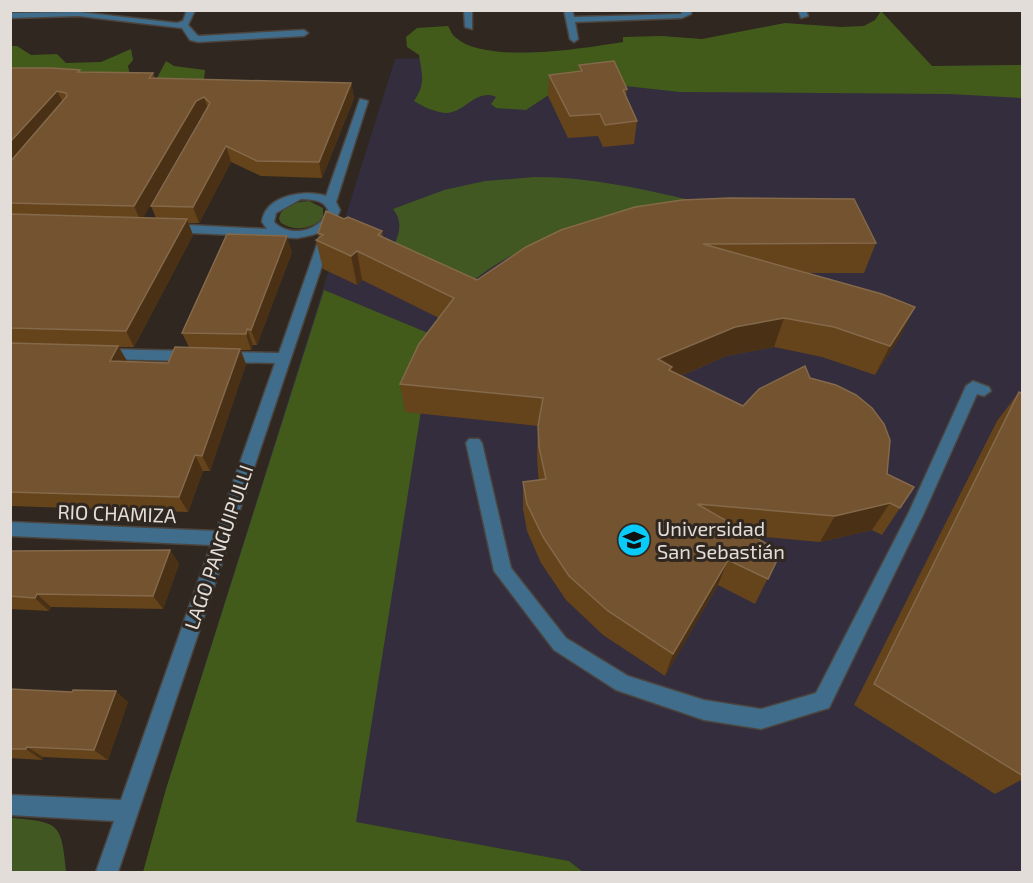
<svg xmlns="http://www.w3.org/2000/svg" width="1033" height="883" font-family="'Exo 2',sans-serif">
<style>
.education{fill:#332d3d}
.green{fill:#425822}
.forest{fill:#425b1b}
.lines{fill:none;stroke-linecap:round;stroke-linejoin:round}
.minor-casing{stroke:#4c443d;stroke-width:3}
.minor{fill:#3f6d8b;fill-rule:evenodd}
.wall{fill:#65431b;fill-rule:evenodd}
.shaded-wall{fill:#4a3115}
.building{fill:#735330;stroke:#84694a;stroke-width:1.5}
.labels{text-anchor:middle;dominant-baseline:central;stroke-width:6;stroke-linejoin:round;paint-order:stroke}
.street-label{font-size:20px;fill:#e2ddd8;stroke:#2f2720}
.poi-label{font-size:20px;fill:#e2ddd8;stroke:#2f2720;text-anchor:start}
</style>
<rect width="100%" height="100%" fill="#2f2720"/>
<path class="education" d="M901 39 932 66 1022 65V872H583L569 861 166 789 395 59Z"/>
<g class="green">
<path d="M535 177C593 177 647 190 703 203 640 217 571 226 513 255 490 266 472 282 452 297L393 247C400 234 403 221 393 209L444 190 485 181Z"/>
<path d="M309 201 323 208V218C312 229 295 232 281 223L279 219C281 205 296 202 309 201Z"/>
<path d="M11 818C60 822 61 823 66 872H11Z"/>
</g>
<g class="forest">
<path d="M881 11 932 66 1022 65V98L949 94 680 92 571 80 526 110 496 108 491 104 496 97C476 88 465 113 446 113 434 112 424 107 414 101 426 83 422 76 419 55L407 47 406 37 417 28 448 26C450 29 452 35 455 37 485 65 585 48 623 42V37L662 36 702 39 785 23 841 27 864 26 875 20Z"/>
<path d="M10 46H17L31 55 57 54 66 63 101 62 131 49 133 60 128 66 131 80 157 78 166 61 174 66 205 70 204 79 11 96Z"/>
<path d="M324 290 433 335 356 822 569 861 583 872H143L166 789Z"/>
</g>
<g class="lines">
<g class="minor-casing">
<g id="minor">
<path d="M187 10H195L188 25 198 36 304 30 308 33 304 36 198 42 190 40 182 28 79 16 10 18V13L79 12 177 23 183 21Z"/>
<path d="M464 10H472V29L465 27Z"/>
<path d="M564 10H572L574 17 681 14 683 10H691V14L682 18 575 22 578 39 574 42 570 39Z"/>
<path d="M798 10H806L808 16 801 18Z"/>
<path d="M360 99 368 101 336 202 340 210C333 231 316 235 297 238L169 232 163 228 169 224 267 229 262 222C265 195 306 189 326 196ZM301 199C312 200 323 199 328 210 321 232 289 238 274 222L276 213Z"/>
<path d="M326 232 332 236 118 872H96L114 821 10 815V795L121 800 211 545 10 536V522L216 531 275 363 223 362 216 357 223 352 279 353 320 236Z"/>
<path d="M103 349 190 351 197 356 190 361 103 359 96 354Z"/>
<path d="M973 381 989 387 991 391 984 396 977 394 924 513 829 708 822 710 761 729 704 720 616 690 554 650 494 571 466 443 469 439H479L482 443 511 568 566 638 628 676 704 700 761 709 816 693 909 512 966 386Z"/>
</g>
</g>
<use href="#minor" class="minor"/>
</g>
<g class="wall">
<path d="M579 65 627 89 626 97 637 121 634 144 603 147 598 136 568 138 548 96 549 75 579 72Z"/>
<path d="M10 68 81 72 153 73 155 78 351 83 354 98 322 178 261 176 231 162 199 223H188L193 235 134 347H119L127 361 168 363 189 347 182 333 292 252 257 345H253L251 350H241L246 364 210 471H203L188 512 10 506ZM203 115 151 206 156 218 143 217 201 116Z"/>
<path d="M344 219 382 231 383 237 477 280 561 230 876 243 864 273H806L900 337 875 375 822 357 774 347 726 356 681 376 743 406 810 378 887 474 900 508 882 535 872 530 820 542 753 536 781 552 755 604 718 585 665 676 603 635 566 600 541 563 527 531 523 509V482L539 480 538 474 537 455 538 426 405 412 400 384 439 318 362 280 357 285 323 269 316 240 319 238 318 233Z"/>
<path d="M1019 392 1023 394V779L995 794 854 705 997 421Z"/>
<path d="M170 550 179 564 163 609 51 607 49 611 10 609V551Z"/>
<path d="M10 689 128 702 108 760 43 757 42 760 10 758Z"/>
</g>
<g class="shaded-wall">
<path d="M351 83 354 98 322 178 319 162Z"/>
<path d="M57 91 65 106 10 167V142Z"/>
<path d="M204 97 209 112 201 116 141 222 134 206 196 101Z"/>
<path d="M226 146 231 162 199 223 193 207Z"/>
<path d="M187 219 193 235 134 347 126 331Z"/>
<path d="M287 236 292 252 257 345 251 330Z"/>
<path d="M357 251 362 280 357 285 351 256Z"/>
<path d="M915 307 900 337 875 375 890 346Z"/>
<path d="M784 318 774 347 726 356 669 381 658 359 735 327Z"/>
<path d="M247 329 253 345 251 350 246 334Z"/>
<path d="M118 346 127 361H110Z"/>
<path d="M240 349 246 364 210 471 202 456Z"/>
<path d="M195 455 203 471 188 512 179 497Z"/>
<path d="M890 503 872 530 820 542 835 516Z"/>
<path d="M170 550 179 564 163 609 153 596Z"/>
<path d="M728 560 718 585 665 676 673 654Z"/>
<path d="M37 594 51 607 49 611 35 598Z"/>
<path d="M116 691 128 702 108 760 94 750Z"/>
<path d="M27 747 43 757 42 760 26 749Z"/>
</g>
<g class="building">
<path d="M614 61 627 89 623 90 637 121 605 125 600 114 570 116 549 75 582 71 579 65Z"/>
<path d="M10 68H51L80 70 78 72 153 73 149 78 351 83 319 162 257 161 226 146 193 207 151 206 210 103 204 97 196 101 134 206 10 203V162L67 96 66 93 57 91 10 142Z"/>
<path d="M730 198 854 199 876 243 703 244 882 294 915 307 890 346 834 327 784 318 735 327 658 359 672 367 669 370 743 406 759 389 805 366 810 378 836 385 856 395 872 408 884 424 890 440 887 474 914 487 900 508 890 503 835 516 697 504 781 552 768 579 728 560 673 654 608 611 569 576 543 537 527 504 523 482 546 479 539 447 538 426 543 398 400 384 419 344 454 298 357 251 351 256 316 240 323 235 318 233 326 211 344 219 348 217 382 231 378 235 477 280 526 247 561 230 635 207 682 200Z"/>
<path d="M10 214 187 219 126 331 10 328Z"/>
<path d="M227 234 287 236 251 330 247 329 246 334 182 333Z"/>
<path d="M10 343 118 346 110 361 168 363 175 347 240 349 202 456 195 455 179 497 10 492Z"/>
<path d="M1019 392 1023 394V776L874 684Z"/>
<path d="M170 550 153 596 37 594 35 598 10 596V551Z"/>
<path d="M10 689 72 692 73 690 116 691 94 750 27 747 26 749H10Z"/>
</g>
<defs>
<g id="university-disc" transform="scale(1.725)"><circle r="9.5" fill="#08cbf9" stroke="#2f2720"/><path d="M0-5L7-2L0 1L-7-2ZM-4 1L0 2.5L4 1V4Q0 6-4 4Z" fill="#111"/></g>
</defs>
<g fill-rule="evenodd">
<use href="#university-disc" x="634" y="540"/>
</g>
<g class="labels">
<g class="street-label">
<text transform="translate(117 513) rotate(2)">RIO CHAMIZA</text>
<text transform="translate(218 547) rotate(-71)">LAGO PANGUIPULLI</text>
</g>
<g class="poi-label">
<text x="657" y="528">Universidad<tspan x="657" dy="23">San Sebastián</tspan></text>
</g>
</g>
<rect width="1033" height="883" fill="none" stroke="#e2ddd8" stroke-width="24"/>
</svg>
